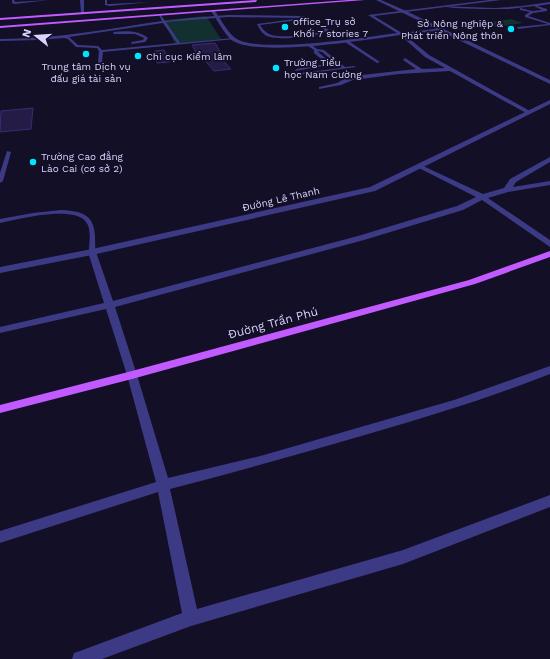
<svg xmlns="http://www.w3.org/2000/svg" width="550" height="659" font-family="'Work Sans',sans-serif">
<style>
.green{fill:#12302f}
.building{fill:#241b47;stroke:#3b2d73}
.lines{fill:none;stroke-linecap:round;stroke-linejoin:round}
.service{fill:#3d3a85;fill-rule:evenodd}
.minor{fill:#3d3a85;fill-rule:evenodd}
.tertiary{fill:#3d3a85;fill-rule:evenodd}
.primary{fill:#c25bff;fill-rule:evenodd}
.poi-dot{fill:#00e5ff;stroke:#130f26;stroke-width:1.5}
.labels{text-anchor:middle;dominant-baseline:central;stroke-width:3.5;stroke-linejoin:round;paint-order:stroke}
.far-poi-label{font-size:10px;fill:#d9d4ff;stroke:#130f26;text-anchor:start}
.far-street-label{font-size:10px;fill:#d9d4ff;stroke:#130f26}
.street-label{font-size:12px;fill:#d9d4ff;stroke:#130f26}
</style>
<rect width="100%" height="100%" fill="#130f26"/>
<g class="green">
<path d="M206 16 221 39 178 44 174 42 164 20Z"/>
<path d="M511 19 523 23 496 27 485 23Z"/>
</g>
<g class="building">
<path d="M215 43 223 57H220L231 69 214 71 203 58H199L192 45Z"/>
<path d="M164 50 170 62 157 63 155 51Z"/>
<path d="M33 108 31 129 0 132 1 111Z"/>
</g>
<g class="lines">
<g class="service">
<path d="M12 0H14L15 2 49 0 15 4 12 3Z"/>
<path d="M105 0H107V4H110L150 2 110 6 105 5Z"/>
<path d="M550 2V4L537 6 547 9V11L533 13 528 16 550 23V25L518 29 517 27 548 24 525 17V15L530 12 520 10V8L532 11 542 10 534 6 509 9H481L454 8 439 6 495 8 522 6Z"/>
<path d="M160 14 165 21 190 18 228 15 303 16 317 22 329 30C318 37 279 41 267 36 262 34 259 28 257 24L302 18 228 17 166 22 180 43 233 38 235 39 103 52 102 62 95 67 93 66 98 62 99 51 97 48 76 47 68 39 64 38 39 40 0 41V39C55 39 108 29 162 21L159 15ZM306 19 325 30C315 35 279 39 269 34 265 32 262 28 260 25ZM163 23 177 43 102 50 98 46 78 45 69 37Z"/>
<path d="M113 32C125 31 138 30 148 38L145 42 132 44 131 42 143 40 144 38 135 34H114Z"/>
<path d="M346 40H347L380 62 377 63 345 42Z"/>
<path d="M308 44H310L317 49 324 50 345 67 354 66 356 67 299 75 300 73 341 68 322 52 317 51 331 63 333 67 329 65 295 71 296 69 327 64 314 53V50L308 46Z"/>
<path d="M7 151 11 152 3 181 0 183V173Z"/>
<path d="M61 210C81 211 95 214 95 238 95 243 96 249 94 253H90L89 252C89 243 92 229 86 222 74 205 18 219 0 223V219L33 213Z"/>
</g>
<g class="minor">
<path d="M80 0H84V14L81 13Z"/>
<path d="M489 0H501L374 16 402 33 443 28 441 30 405 35 429 55 530 111V113H526L450 71 399 74 353 80 341 85 319 89V87L337 83 346 78 353 76 416 69 403 60 405 58 422 69 445 68 425 57 400 35C365 40 261 57 233 41 226 37 216 18 211 11L214 10C221 19 226 30 234 37 253 55 368 37 397 33L368 15Z"/>
<path d="M550 157V162L516 182 513 187 550 181V185L508 192 488 198 550 240V247L482 200 463 210 364 240 115 307 137 375 168 478 264 455 454 400 550 366V374C492 397 434 415 375 432 307 452 239 471 170 489L197 609 403 550 550 495V507L403 564 191 626 102 659H72L74 653 80 651 182 613 158 492 0 543V531L156 482 127 375 106 309 0 333V327L104 303 88 252 89 250H95L96 252 113 301 358 236 457 206 476 197 417 167V165H421L483 194 504 188 510 179Z"/>
</g>
<g class="tertiary">
<path d="M376 0H381L404 10 550 80V84Z"/>
<path d="M550 100V104L375 191 92 255 0 273V267L92 249 370 187Z"/>
</g>
<g class="primary">
<path d="M257 0 256 2 0 20V18Z"/>
<path d="M348 0H365L0 28V26Z"/>
<path d="M550 251V257L475 284 132 379 0 413V405L132 371 469 280Z"/>
</g>
</g>
<g class="poi-dot">
<circle cx="285" cy="27" r="4"/>
<circle cx="511" cy="29" r="4"/>
<circle cx="86" cy="54" r="4"/>
<circle cx="138" cy="56" r="4"/>
<circle cx="276" cy="68" r="4"/>
<circle cx="33" cy="162" r="4"/>
</g>
<g class="labels">
<g class="far-poi-label">
<text x="293" y="21">office_Trụ sở<tspan x="293" dy="12">Khối 7 stories 7</tspan></text>
<text x="503" y="23" text-anchor="end">Sở Nông nghiệp &amp;<tspan x="503" dy="12">Phát triển Nông thôn</tspan></text>
<text x="146" y="56">Chi cục Kiểm lâm</text>
<text x="284" y="62">Trường Tiểu<tspan x="284" dy="12">học Nam Cường</tspan></text>
<text x="86" y="66" text-anchor="middle">Trung tâm Dịch vụ<tspan x="86" dy="12">đấu giá tài sản</tspan></text>
<text x="41" y="156">Trường Cao đẳng<tspan x="41" dy="12">Lào Cai (cơ sở 2)</tspan></text>
</g>
<g class="far-street-label">
<text transform="translate(281 199) rotate(-13)">Đường Lê Thanh</text>
</g>
<g class="street-label">
<text transform="translate(273 323) rotate(-15)">Đường Trần Phú</text>
</g>
</g>
<g transform="translate(36 36) rotate(287)" stroke="#130f26" stroke-width="3" paint-order="stroke">
<path d="M0-3L7 15L0 10L-7 15Z" fill="#d9d4ff"/>
<text y="-6" font-size="11" font-weight="bold" text-anchor="middle" fill="#d9d4ff">N</text>
</g>
</svg>
